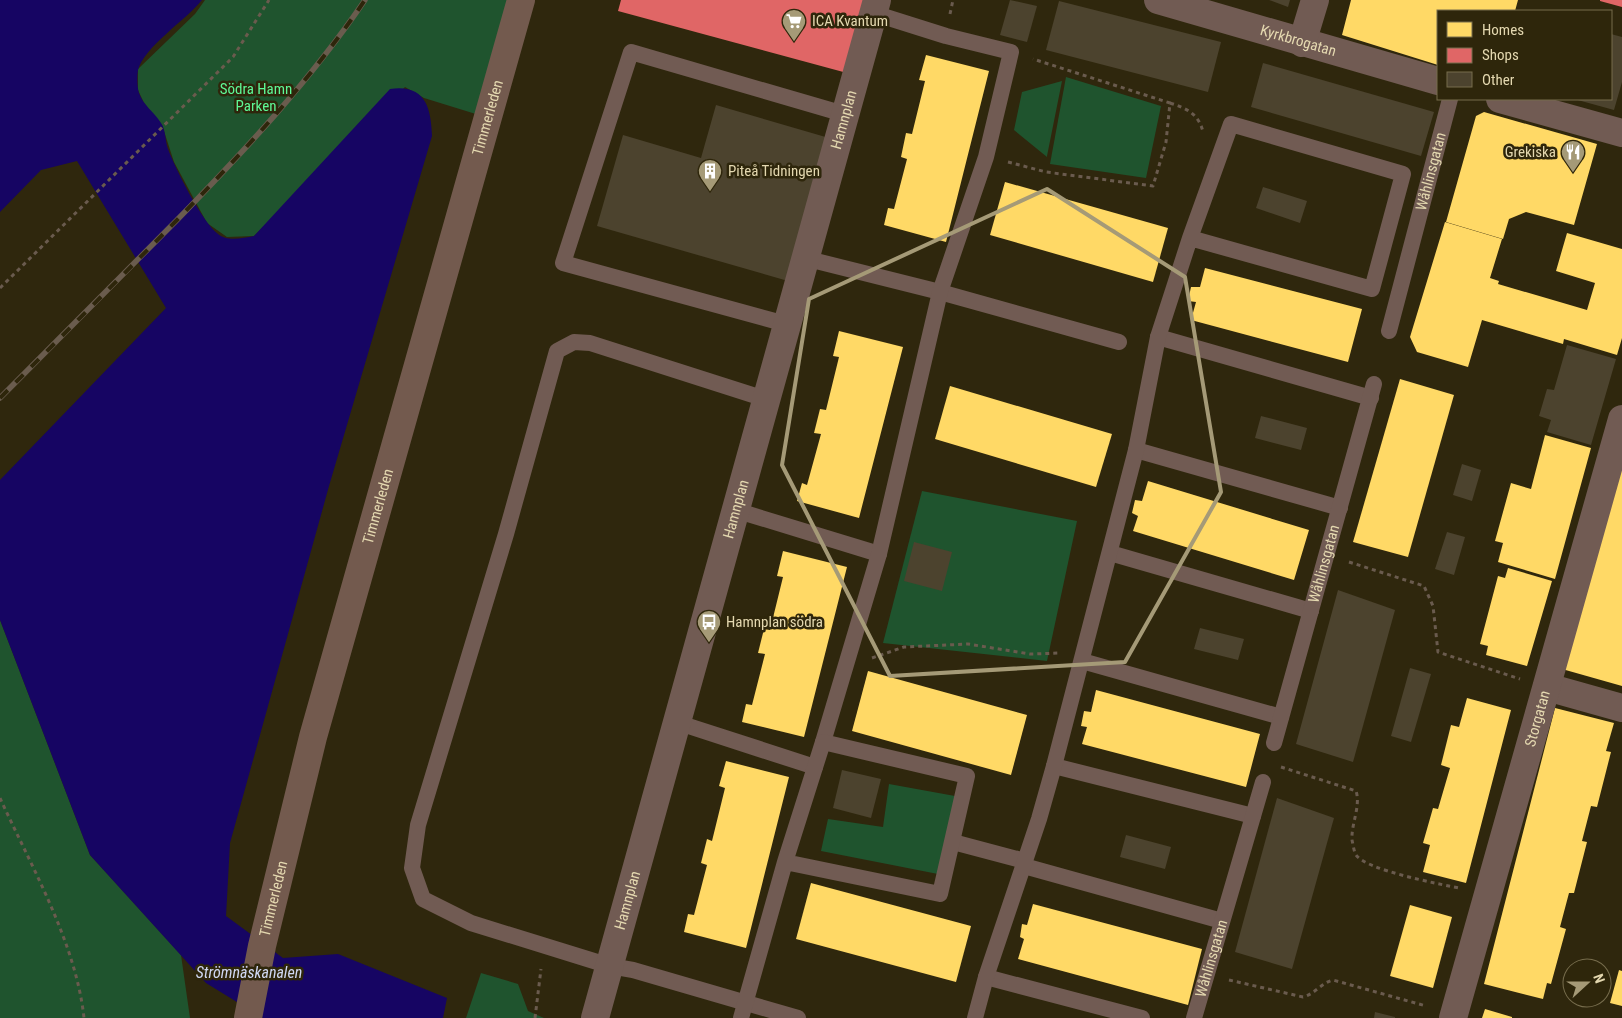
<svg xmlns="http://www.w3.org/2000/svg" width="1622" height="1018" font-family="'Roboto Condensed',sans-serif">
<style>
.green{fill:#1f542e}
.water{fill:#160563}
.homes{fill:#ffd966}
.shops{fill:#e06666}
.building{fill:#4c432e}
.lines{fill:none;stroke-linecap:round;stroke-linejoin:round}
.path{stroke:#6a5b4e;stroke-width:3;stroke-dasharray:4 4;stroke-linecap:butt}
.lane{stroke:#715b53;stroke-width:16}
.street{stroke:#715b53;stroke-width:28}
.secondary{stroke:#735a4e;stroke-width:28}
.rail-casing{stroke:#6a5c4e;stroke-width:5.5}
.rail{stroke:#2e260b;stroke-width:4;stroke-dasharray:11;stroke-linecap:butt}
.marked{fill:none;stroke:#a59a77;stroke-width:4;stroke-linejoin:round}
.labels{text-anchor:middle;dominant-baseline:central;stroke-width:5;stroke-linejoin:round;paint-order:stroke}
.poi-label{font-size:15px;fill:#e4d8b0;stroke:#2e260b;text-anchor:start}
.street-label{font-size:15px;fill:#e4d8b0;stroke:#2e260b}
.park-label{font-size:15px;fill:#5ef896;stroke:#2e260b}
.water-label{font-size:16px;font-style:italic;fill:#d0d8f3;stroke:#2e260b}
</style>
<rect width="100%" height="100%" fill="#2f270d"/>
<g class="green">
<path d="M205 0H510L479 115 424 98 405 87 254 236 227 237 207 223 174 162 162 125 144 103 138 90V69L195 14Z"/>
<path d="M1066 77 1161 106 1146 178 1050 164Z"/>
<path d="M1062 81 1047 156V157L1014 130 1022 92Z"/>
<path d="M922 491 1077 521 1047 661 883 643Z"/>
<path d="M0 620 90 855 181 955 190 1018H0Z"/>
<path d="M889 784 955 796 938 874 821 851 828 819 883 827Z"/>
<path d="M481 973 518 984 528 1011 544 1018H466Z"/>
</g>
<path class="water" d="M0 0H202C186 20 144 47 138 70 137 76 137 87 139 93 143 105 154 112 161 123 166 130 165 141 168 149 175 168 202 222 218 234 227 242 243 238 254 236L390 89C425 84 431 107 432 136L329 486 230 843 226 916 283 958 338 954 447 998 443 1018H263L206 983 90 855 0 620V480L166 308 77 161 41 170 0 212Z"/>
<g class="homes">
<path d="M1351 0H1518L1515 11H1438V65L1342 35Z"/>
<path d="M926 55 989 71 946 242 884 225 888 208 894 209 907 159 901 157 906 133 912 134 925 81 919 80Z"/>
<path d="M1484 112 1597 144 1574 225 1526 212 1509 219 1503 239 1446 222 1476 116Z"/>
<path d="M1005 182 1168 228 1153 282 990 235Z"/>
<path d="M1445 222 1502 239 1490 278 1499 281 1498 284 1587 310 1595 283 1556 271 1567 233 1622 249V338L1617 355 1564 339 1563 344 1482 320 1468 367 1417 352 1410 337Z"/>
<path d="M1205 268 1362 309 1348 362 1191 320 1196 302 1188 301 1191 287H1200Z"/>
<path d="M839 331 903 347 859 518 797 501 802 483 807 485 821 434 814 433 820 409 826 410 839 357 833 356Z"/>
<path d="M1400 379 1454 395 1408 557 1353 542Z"/>
<path d="M950 386 1112 434 1096 487 935 439Z"/>
<path d="M1545 435 1591 448 1555 579 1498 562 1503 543 1495 541 1511 483 1531 489Z"/>
<path d="M1622 459V686L1562 669Z"/>
<path d="M1148 481 1309 530 1294 580 1133 531 1138 516 1132 513 1135 500 1142 501Z"/>
<path d="M783 551 847 567 804 737 742 722 746 704 752 705 765 654 758 653 764 629 770 630 783 577 777 576Z"/>
<path d="M1508 568 1552 581 1527 666 1486 655 1488 646 1480 644 1498 576 1505 578Z"/>
<path d="M868 671 1027 715 1011 775 852 731Z"/>
<path d="M1096 690 1260 734 1246 787 1082 744 1087 727 1081 726 1084 711 1091 712Z"/>
<path d="M1467 698 1511 710 1466 883 1423 872 1430 845 1423 843 1433 808 1438 809 1450 768 1441 765 1451 725 1459 727Z"/>
<path d="M1555 708 1614 723 1606 751 1611 752 1597 807 1591 806 1582 841 1587 842 1574 893H1569L1560 927 1566 929 1551 984 1547 983 1543 999 1484 984Z"/>
<path d="M726 761 789 777 746 948 684 932 688 914 694 915 707 865 701 863 707 839 712 841 725 788 719 786Z"/>
<path d="M811 883 971 926 956 982 796 939Z"/>
<path d="M1033 904 1202 949 1188 1005 1018 959 1024 939 1020 937 1022 924 1027 925Z"/>
<path d="M1410 905 1452 917 1433 988 1390 976Z"/>
<path d="M1619 970 1622 971V1006L1610 1003Z"/>
<path d="M1485 1009 1512 1017V1018H1482Z"/>
</g>
<g class="shops">
<path d="M621 0H866L847 73 618 11Z"/>
<path d="M1600 0H1622V7L1600 1Z"/>
</g>
<g class="building">
<path d="M1010 0 1037 6 1027 42 1000 35Z"/>
<path d="M1269 0H1290L1288 7Z"/>
<path d="M1059 1 1221 42 1208 92 1046 50Z"/>
<path d="M1611 34 1622 37V82L1614 110 1574 99H1611Z"/>
<path d="M1263 63 1434 112 1421 156 1251 107Z"/>
<path d="M716 105 829 138 788 281 597 226 623 135 701 158Z"/>
<path d="M1263 187 1307 201 1300 223 1256 208Z"/>
<path d="M1567 345 1616 359 1591 445 1547 432 1551 420 1539 416 1547 389 1554 390Z"/>
<path d="M1261 416 1307 428 1301 450 1255 438Z"/>
<path d="M1462 464 1481 470 1472 501 1453 495Z"/>
<path d="M1447 532 1465 537 1454 575 1435 569Z"/>
<path d="M914 542 952 552 942 591 904 581Z"/>
<path d="M1338 590 1395 610 1353 762 1296 744Z"/>
<path d="M1200 628 1244 639 1238 660 1194 649Z"/>
<path d="M1410 668 1431 674 1411 742 1391 736Z"/>
<path d="M842 770 881 779 871 818 833 808Z"/>
<path d="M1277 798 1334 818 1292 969 1235 952Z"/>
<path d="M1126 835 1171 847 1165 869 1120 857Z"/>
<path d="M1375 1012 1395 1017V1018H1374Z"/>
</g>
<g class="lines">
<g class="path">
<path d="M950 14 953 0"/>
<path d="M1170 103C1186 108 1199 114 1203 132"/>
<path d="M1008 162 1046 172 1153 186 1166 142 1170 103 1033 59"/>
<path d="M0 288 233 57 269 0"/>
<path d="M1349 562 1424 586 1433 606 1438 652 1520 679"/>
<path d="M872 658 904 647 968 644 1030 654 1061 653"/>
<path d="M1281 767 1356 791C1361 806 1351 824 1352 840 1353 844 1354 852 1356 855 1366 870 1439 884 1459 888"/>
<path d="M0 798C31 866 76 943 84 1018"/>
<path d="M1229 980 1303 997C1315 994 1321 983 1333 980L1426 1006"/>
<path d="M535 1018 541 969"/>
</g>
<g class="lane">
<path d="M804 258 940 292 1119 342"/>
<path d="M786 324 563 263 631 52 844 114"/>
<path id="s1" d="M1389 331 1450 99"/>
<path d="M1158 337 1371 398"/>
<path d="M765 399 590 343 574 342 557 351 506 534 418 825 412 868 423 899 471 923 610 966 633 970 798 1018"/>
<path d="M1136 450 1340 508"/>
<path d="M735 510 879 554"/>
<path d="M1110 553 1311 611"/>
<path d="M1082 661 1281 717"/>
<path d="M676 722 815 767"/>
<path d="M823 742 879 554 940 292 986 157 1011 52 946 36 873 13"/>
<path id="s2" d="M1274 743 1374 384"/>
<path d="M1054 766 1253 816"/>
<path d="M953 842 1025 861"/>
<path d="M1024 866 1222 921"/>
<path d="M986 977 1142 1018"/>
<path d="M741 1018 785 862 940 894 967 776 823 742 785 862"/>
<path d="M975 1018 986 977 1039 819 1054 766 1136 450 1158 337 1190 238 1231 124 1403 174 1372 289 1190 238"/>
<path id="s3" d="M1194 1018 1263 782"/>
</g>
<g class="street">
<path id="s4" d="M1158 0 1438 81"/>
<path d="M1302 43 1315 0"/>
<path d="M1500 99 1622 133"/>
<path d="M1547 687 1622 708"/>
<path id="s5" d="M595 1018 877 0"/>
<path id="s6" d="M1453 1018 1622 419"/>
</g>
<path class="secondary" id="s7" d="M248 1018 262 946 313 737 521 0"/>
<g class="rail-casing">
<path id="rail" d="M0 398C59 339 118 280 176 221 244 151 310 81 365 0"/>
</g>
<use href="#rail" class="rail"/>
</g>
<path class="marked" d="M1047 189 1185 277 1221 492 1125 662 890 676 782 465 809 299Z"/>
<defs>
<g id="supermarket-pin" transform="scale(1.25)"><path d="M0 17L-7.5 6A9.5 9.5 0 1 1 7.5 6Z" fill="#a59a77" stroke="#2e260b"/><path d="M-6-5.5h2.5l.6 2H6L4.5 2H-2.5L-4.4-4H-6ZM-1.5 3.2a1.3 1.3 0 1 0 .1 0ZM3 3.2a1.3 1.3 0 1 0 .1 0Z" fill="#fff"/></g>
<g id="restaurant-pin" transform="scale(1.25)"><path d="M0 17L-7.5 6A9.5 9.5 0 1 1 7.5 6Z" fill="#a59a77" stroke="#2e260b"/><path d="M-5-6h1v4h1v-4h1v4h1v-4h1v5L-1.5 .5V6h-2V.5L-5-1ZM5-6V6H3V1.5H1.5Q1.5-4 5-6Z" fill="#fff"/></g>
<g id="building-pin" transform="scale(1.25)"><path d="M0 17L-7.5 6A9.5 9.5 0 1 1 7.5 6Z" fill="#a59a77" stroke="#2e260b"/><path d="M-4-6H4V6H1V3H-1V6H-4ZM-2.5-4.3h1.7v1.8h-1.7ZM.8-4.3h1.7v1.8H.8ZM-2.5-1h1.7V.8h-1.7ZM.8-1h1.7V.8H.8Z" fill="#fff"/></g>
<g id="bus-pin" transform="scale(1.25)"><path d="M0 17L-7.5 6A9.5 9.5 0 1 1 7.5 6Z" fill="#a59a77" stroke="#2e260b"/><path d="M-5-6H5V4H4V6H2V4H-2V6H-4V4H-5ZM-3.5-4V0h7V-4ZM-3.5 1.2v1.5H-2V1.2ZM2 1.2v1.5H3.5V1.2Z" fill="#fff"/></g>
</defs>
<g fill-rule="evenodd">
<use href="#supermarket-pin" x="794" y="21"/>
<use href="#restaurant-pin" x="1573" y="152"/>
<use href="#building-pin" x="710" y="171"/>
<use href="#bus-pin" x="709" y="622"/>
</g>
<g class="labels">
<g class="poi-label">
<text x="812" y="21">ICA Kvantum</text>
<text x="1556" y="152" text-anchor="end">Grekiska</text>
<text x="728" y="171">Piteå Tidningen</text>
<text x="726" y="622">Hamnplan södra</text>
</g>
<g class="street-label">
<text stroke="none"><textPath href="#s4" startOffset="146">Kyrkbrogatan</textPath></text>
<text stroke="none"><textPath href="#s7" startOffset="932">Timmerleden</textPath></text>
<text stroke="none"><textPath href="#s5" startOffset="932">Hamnplan</textPath></text>
<text stroke="none"><textPath href="#s1" startOffset="165">Wåhlinsgatan</textPath></text>
<text stroke="none"><textPath href="#s7" startOffset="528">Timmerleden</textPath></text>
<text stroke="none"><textPath href="#s5" startOffset="528">Hamnplan</textPath></text>
<text stroke="none"><textPath href="#s2" startOffset="186">Wåhlinsgatan</textPath></text>
<text stroke="none"><textPath href="#s6" startOffset="311">Storgatan</textPath></text>
<text stroke="none"><textPath href="#s7" startOffset="122">Timmerleden</textPath></text>
<text stroke="none"><textPath href="#s5" startOffset="122">Hamnplan</textPath></text>
<text stroke="none"><textPath href="#s3" startOffset="62">Wåhlinsgatan</textPath></text>
</g>
<g class="park-label">
<text x="256" y="89">Södra Hamn<tspan x="256" dy="17">Parken</tspan></text>
</g>
<g class="water-label">
<text x="249" y="972">Strömnäskanalen</text>
</g>
</g>
<rect x="1437" y="10" width="175" height="90" fill="#2e260b" stroke="#776d4d"/>
<rect x="1447" y="22" width="25" height="15" fill="#ffd966" stroke="#776d4d"/>
<text x="1482" y="35" font-size="15" fill="#e4d8b0">Homes</text>
<rect x="1447" y="48" width="25" height="15" fill="#e06666" stroke="#776d4d"/>
<text x="1482" y="60" font-size="15" fill="#e4d8b0">Shops</text>
<rect x="1447" y="72" width="25" height="15" fill="#4c432e" stroke="#776d4d"/>
<text x="1482" y="85" font-size="15" fill="#e4d8b0">Other</text>
<g transform="translate(1587 983) rotate(69)"><circle r="24" fill="#2e260b" stroke="#776d4d"/>
<path d="M0-4L9 19L0 12L-9 19Z" fill="#a59a77"/>
<text y="-8" font-size="14" font-weight="bold" text-anchor="middle" fill="#e4d8b0">N</text>
</g>
</svg>
